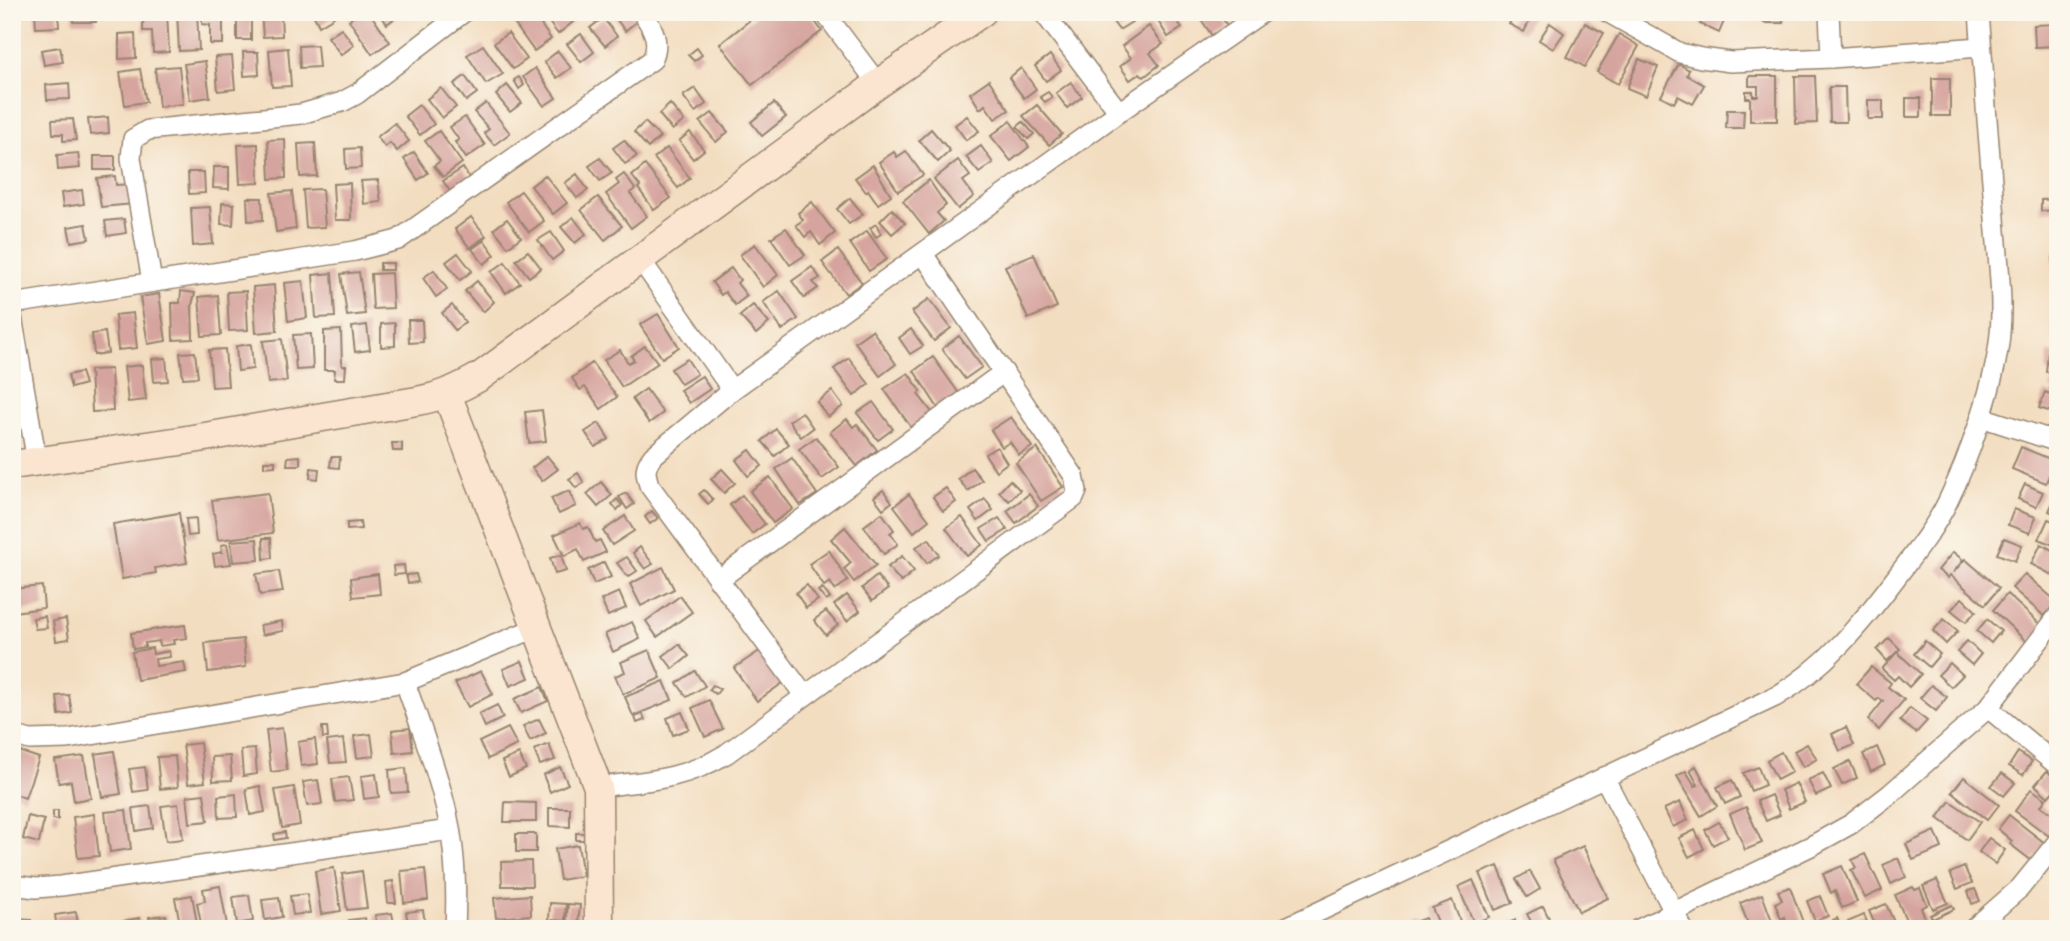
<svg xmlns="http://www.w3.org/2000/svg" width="2070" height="941" font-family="'IM FELL Great Primer',serif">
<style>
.building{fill:#d6a49e}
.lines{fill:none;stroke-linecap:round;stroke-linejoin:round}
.street-casing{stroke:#97846f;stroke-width:22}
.secondary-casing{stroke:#97846f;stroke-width:31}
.street{stroke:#fff;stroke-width:19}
.secondary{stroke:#fce5d0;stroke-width:28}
</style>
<rect width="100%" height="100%" fill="#fbf7ec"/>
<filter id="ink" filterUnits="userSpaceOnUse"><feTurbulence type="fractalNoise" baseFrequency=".0143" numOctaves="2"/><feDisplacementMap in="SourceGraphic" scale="14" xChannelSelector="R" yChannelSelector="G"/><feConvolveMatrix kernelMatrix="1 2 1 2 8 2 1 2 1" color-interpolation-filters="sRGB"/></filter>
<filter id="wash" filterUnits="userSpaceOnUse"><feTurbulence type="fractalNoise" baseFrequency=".00686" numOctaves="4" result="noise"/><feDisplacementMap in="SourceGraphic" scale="28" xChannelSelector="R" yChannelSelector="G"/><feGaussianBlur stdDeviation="1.57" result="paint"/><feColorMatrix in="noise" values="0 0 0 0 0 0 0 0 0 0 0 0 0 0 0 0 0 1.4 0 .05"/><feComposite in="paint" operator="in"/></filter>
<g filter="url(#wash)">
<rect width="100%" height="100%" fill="#f3ddc0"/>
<g id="blocks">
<g class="building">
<path d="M35 12H58L59 27 36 28Z"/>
<rect x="73" y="12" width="23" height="10"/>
<path d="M143 12H167L169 52 153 53 152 31H143Z"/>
<path d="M177 12H197L199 50 179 51Z"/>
<path d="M202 12H223V44H210V25L202 24Z"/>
<path d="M261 12H281L282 36 263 37Z"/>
<path d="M312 12H331L334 17 319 26Z"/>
<path d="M360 12H369L390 42 372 54 349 20Z"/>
<path d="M382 12H403L387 24 380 14Z"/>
<path d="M520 12H532L551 39 534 51 511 19Z"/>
<path d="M541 12H565L573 22 558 34Z"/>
<path d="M613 12H630L637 21 625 31 612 13Z"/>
<path d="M760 12H808L822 31 752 85 720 44Z"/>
<path d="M1116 12H1137L1140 17 1119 30 1110 18 1117 14Z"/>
<path d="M1171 12 1182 28 1168 37 1158 21Z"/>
<path d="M1196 12H1218L1228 27 1213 37Z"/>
<path d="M1515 12H1534L1524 32 1509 24Z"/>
<path d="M1706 12H1728L1719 33 1700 24Z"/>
<rect x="1764" y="12" width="19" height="11"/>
<rect x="2038" y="12" width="20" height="3"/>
<rect x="237" y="16" width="14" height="24"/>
<path d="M603 18 617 36 605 46 590 28Z"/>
<path d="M1550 23 1564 33 1553 49 1539 40Z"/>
<path d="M1585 23 1604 33 1585 67 1567 57Z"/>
<path d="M2058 24V46L2035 47 2034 25Z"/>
<path d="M1149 26 1163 44 1150 53 1159 65 1144 77 1140 73 1130 80 1120 66 1131 58 1122 46Z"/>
<path d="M341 28 354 45 341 55 328 37Z"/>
<path d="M135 33 136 58 119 59V34Z"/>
<path d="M508 33 527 59 513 69 494 43Z"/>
<path d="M581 34 594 52 581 62 567 44Z"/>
<path d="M1619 34 1639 46 1618 84 1597 72Z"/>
<path d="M317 45 319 67 300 68 299 46Z"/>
<path d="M483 45 503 74 486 84 467 55Z"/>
<path d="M60 47 63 62 44 65 41 50Z"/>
<path d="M288 48 291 86 272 87 269 50Z"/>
<path d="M697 48 702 55 694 61 688 55Z"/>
<path d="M558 51 571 68 557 78 544 62Z"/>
<path d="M243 52H258L259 75 244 76Z"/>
<path d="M1050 55 1061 70 1046 81 1035 66Z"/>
<path d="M232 56 235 89 218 91 215 57Z"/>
<rect x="2054" y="58" width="4" height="15"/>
<path d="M1639 59 1658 67 1646 96 1627 88Z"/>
<path d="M205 61 210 97 190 100 184 64Z"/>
<path d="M1679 64 1689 70 1687 75 1704 85 1693 104 1678 96 1674 103 1661 96Z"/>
<path d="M179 66 183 104 159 107 155 68Z"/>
<path d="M535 68 556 98 544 106 523 77Z"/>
<path d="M1021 68 1036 89 1024 98 1009 78Z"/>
<path d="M140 69 146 102 125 105 120 72Z"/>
<path d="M465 76 477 93 466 101 454 84Z"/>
<path d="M1749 76H1777V121H1750V98H1746V91H1753V96H1758V86H1749Z"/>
<path d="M1795 76H1815L1817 123 1796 124Z"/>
<path d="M519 77 524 85 519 89 514 80Z"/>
<rect x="1932" y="78" width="18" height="38"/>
<path d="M989 80 1009 110 995 119 985 105 980 109 970 93Z"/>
<path d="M1071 82 1082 97 1067 108 1056 93Z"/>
<path d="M69 83 70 99 47 100 46 85Z"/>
<path d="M507 85 522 103 510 112 496 95Z"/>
<path d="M1829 87H1845L1846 122H1830Z"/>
<path d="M441 88 456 107 442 118 427 99Z"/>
<path d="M695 88 706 104 695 112 683 96Z"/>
<path d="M1048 92 1052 97 1045 102 1040 97Z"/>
<rect x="1906" y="98" width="15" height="19"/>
<rect x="1868" y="100" width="15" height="19"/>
<path d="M486 103 510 133 494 145 484 133 489 129 474 112Z"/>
<path d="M774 103 786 117 762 136 751 122Z"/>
<path d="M670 104 684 121 672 130 659 114Z"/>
<path d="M419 105 434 124 420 135 405 116Z"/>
<path d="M1037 105 1062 134 1049 145 1023 116Z"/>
<path d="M1727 110H1744L1743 128H1726Z"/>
<path d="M712 113 728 132 716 142 700 122Z"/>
<path d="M967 116 979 131 966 140 955 125Z"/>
<path d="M108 117 109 133 90 135 88 119Z"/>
<path d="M465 117 485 145 466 158 455 142 459 140 450 127Z"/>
<path d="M73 119 76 140 63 141V134H53L52 120Z"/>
<path d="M1010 121 1029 147 1011 161 991 136Z"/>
<path d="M645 122 660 137 648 148 634 132Z"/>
<path d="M1023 122 1034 134 1028 139 1017 127Z"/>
<path d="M395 123 409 141 397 151 390 143 385 147 377 137Z"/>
<path d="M931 129 950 151 938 162 919 140Z"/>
<path d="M439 131 462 163 443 177 434 166 440 161 425 141Z"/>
<path d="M690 132 704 150 693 159 679 141Z"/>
<path d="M285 139 286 178 270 179 268 140Z"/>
<path d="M624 140 637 156 625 164 613 148Z"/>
<path d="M315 143 317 176 300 177 298 144Z"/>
<path d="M258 144 259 183 240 184 238 145Z"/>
<path d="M981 146 993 163 979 173 966 157Z"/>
<path d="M360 148 361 168 346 169 345 149Z"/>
<path d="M667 148 690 178 678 188 654 158Z"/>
<path d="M906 151 923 175 898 191 879 162 894 152 897 157Z"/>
<path d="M414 152 428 173 418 180 404 159Z"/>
<path d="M78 153 80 168 58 170 57 155Z"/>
<rect x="94" y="156" width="21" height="14"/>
<path d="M600 158 612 173 600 181 589 166Z"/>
<path d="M958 160 970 176 963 181 974 196 958 209 934 179Z"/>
<path d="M645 165 671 198 654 210 638 188 640 186 632 176Z"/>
<path d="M873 165 891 195 878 204 868 190 866 192 855 178Z"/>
<path d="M214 167H229V189L213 188Z"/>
<path d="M463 168 470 179 450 191 443 181Z"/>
<path d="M188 172H204L205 193 189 194Z"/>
<path d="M577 174 588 190 577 198 565 183Z"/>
<path d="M624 174 635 189 630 193 647 216 631 228 606 194 619 184 616 180Z"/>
<path d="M545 175 567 203 553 214 531 186Z"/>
<path d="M115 176 116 185 132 184 134 204 101 207 97 178Z"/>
<path d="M378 180 381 202 364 204 361 181Z"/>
<path d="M929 180 946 205 937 213 944 221 929 234 903 201Z"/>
<path d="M350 183 351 220H335L333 184Z"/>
<path d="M322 189 325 227 306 228 303 190Z"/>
<path d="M82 190 84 204 63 207 61 193Z"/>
<path d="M292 191 296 229 276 232 271 193Z"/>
<path d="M521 191 544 221 529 232 506 202Z"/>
<path d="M598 197 622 226 605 240 581 210Z"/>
<path d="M247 198H262L263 220 248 221Z"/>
<path d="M850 198 863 214 849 224 837 209Z"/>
<path d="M2058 199V210L2041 211V200Z"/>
<path d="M812 202 835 233 820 245 811 232 805 237 796 225 803 220 798 213Z"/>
<path d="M222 203 234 204 233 225 221 224Z"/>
<path d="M210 207 213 244 193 246 191 208Z"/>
<path d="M892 209 905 223 892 234 880 221Z"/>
<path d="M471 217 486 236 470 248 455 229Z"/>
<path d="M573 217 586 234 575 243 561 227Z"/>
<path d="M124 219 126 233 107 236 105 221Z"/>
<path d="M507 219 521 237 508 247 494 229Z"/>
<path d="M86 224 89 239 71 242 68 227Z"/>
<path d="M876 224 881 234 876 237 870 228Z"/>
<path d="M786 228 805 255 790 265 771 238Z"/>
<path d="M867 231 887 259 869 271 850 243Z"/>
<path d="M551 232 564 251 552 260 538 240Z"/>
<path d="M484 240 495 255 484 264 472 249Z"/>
<path d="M755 244 778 275 763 287 740 255Z"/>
<path d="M838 250 862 283 846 294 822 262Z"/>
<path d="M528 251 541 268 529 277 516 260Z"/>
<path d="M458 253 472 271 460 280 446 262Z"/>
<path d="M1034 254 1057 307 1028 319 1005 266Z"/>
<path d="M2058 256V276H2054L2053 257Z"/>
<path d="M505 262 520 283 506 293 491 272Z"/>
<rect x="380" y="263" width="13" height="7"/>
<path d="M812 267 820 278 813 282 818 288 804 298 792 281Z"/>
<path d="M731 268 740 280 737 283 747 296 735 305 725 292 721 295 712 282Z"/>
<path d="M434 270 447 289 436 297 423 278Z"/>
<path d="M359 272 365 314 347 316 341 274Z"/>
<path d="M332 273 335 317 316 318 313 275Z"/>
<path d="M391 273 393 308 373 309 371 274Z"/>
<path d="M303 281 307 318 288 321 284 283Z"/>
<path d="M477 281 494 302 483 312 465 291Z"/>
<path d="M274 285 277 331 256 333 253 287Z"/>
<path d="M181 291 195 293 192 305 193 339 173 340 172 303H180Z"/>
<path d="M246 291 248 330 229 331 227 292Z"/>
<path d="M779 291 798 319 782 330 763 302Z"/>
<path d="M159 294 166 341 148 344 140 297Z"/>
<path d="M218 295 221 335 202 336 199 297Z"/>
<path d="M929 299 951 328 934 341 912 312Z"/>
<path d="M452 305 465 322 455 330 442 313Z"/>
<path d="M753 305 769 323 756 334 740 316Z"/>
<path d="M133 313 137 348 118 350 115 315Z"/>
<path d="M658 314 679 347 662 358 640 325Z"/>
<rect x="2052" y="314" width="6" height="23"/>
<path d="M408 320H422L423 342 409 343Z"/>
<path d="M395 323V346L381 347V324Z"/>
<path d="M367 325 370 350 355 352 352 327Z"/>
<path d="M911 329 923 346 910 354 899 338Z"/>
<path d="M341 330 342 366H346L345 379H334L335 370H324V331Z"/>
<path d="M872 330 896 364 880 376 855 342Z"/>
<path d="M105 332 108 353 94 355 92 334Z"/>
<path d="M311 334 313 369 296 370 293 335Z"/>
<path d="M959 336 982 367 965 379 942 349Z"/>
<path d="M282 339 287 381 268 383 263 341Z"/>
<path d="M251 344 253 369 238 371 236 346Z"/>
<path d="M645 346 658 363 622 387 604 360 620 350 628 363 634 360 631 356Z"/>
<path d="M225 349 228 386 212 387 209 350Z"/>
<path d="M195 352 198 377 183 378 180 353Z"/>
<path d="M2048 353 2058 354V374L2046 372Z"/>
<path d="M933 357 961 396 940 411 914 371Z"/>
<path d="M166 358 168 381 154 382 152 359Z"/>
<path d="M849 358 869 384 854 396 834 369Z"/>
<path d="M687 359 697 374 681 384 671 369Z"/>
<path d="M592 363 617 397 601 409 585 387 580 390 572 378Z"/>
<path d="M142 365 146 400 128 402 124 367Z"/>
<path d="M111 369 113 411 92 412 90 370Z"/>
<path d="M81 372 85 384 71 388 68 375Z"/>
<path d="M908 373 921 391 918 394 934 415 913 430 884 389Z"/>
<path d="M702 376 710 389 689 403 680 390Z"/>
<path d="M2054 380 2058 382V392L2050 389Z"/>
<path d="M646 389 663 413 649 423 632 399Z"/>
<path d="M832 391 843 406 828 417 817 402Z"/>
<path d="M2045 392 2058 397V414L2039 408Z"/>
<path d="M873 402 893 429 878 440 857 413Z"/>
<path d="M542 410 546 441 529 443 525 412Z"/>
<path d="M802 412 813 428 801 437 789 421Z"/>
<path d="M1011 417 1032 447 1019 455 1010 442 1002 447 991 430Z"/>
<path d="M847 419 853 427 857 424 877 450 857 466 830 432Z"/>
<path d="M599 423 609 439 595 447 585 432Z"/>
<path d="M776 429 789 444 775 456 762 441Z"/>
<path d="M816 437 839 467 822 479 799 449Z"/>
<path d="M392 443H402V451H393Z"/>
<path d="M997 447 1007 463 996 471 985 454Z"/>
<path d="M2021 447 2055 461 2046 483 2012 469Z"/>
<path d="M1037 448 1063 487 1041 501 1016 463Z"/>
<path d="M750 450 762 466 748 476 736 460Z"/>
<path d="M300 456V465H287L288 457Z"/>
<path d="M547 456 558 469 542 481 532 468Z"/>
<path d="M331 457H340L339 468 330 467Z"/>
<path d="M792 458 817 494 800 505 776 469Z"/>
<path d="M264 461H275V466L264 467Z"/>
<path d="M311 468 319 469 318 479 310 478Z"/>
<path d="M972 468 982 480 968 491 958 479Z"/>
<path d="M722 469 735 483 724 493 711 479Z"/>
<path d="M578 473 584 483 576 488 569 479Z"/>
<path d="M770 477 793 509 773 523 750 491Z"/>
<path d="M1010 480 1020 490 1009 501 999 492Z"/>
<path d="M601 482 612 495 598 507 587 494Z"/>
<path d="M2025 484 2043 492 2036 507 2018 499Z"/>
<path d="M946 488 956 502 943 511 933 497Z"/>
<path d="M704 490 713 500 708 504 699 494Z"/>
<path d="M883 490 892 502 883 509 874 497Z"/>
<path d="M569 491 576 506 559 514 551 498Z"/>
<path d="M2058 491V515L2049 511Z"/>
<path d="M268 493 273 533 218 540 212 500Z"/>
<path d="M626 493 634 504 627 509 619 497Z"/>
<path d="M909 494 929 520 914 532 894 506Z"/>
<path d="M1029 494 1038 506 1016 523 1007 511Z"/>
<path d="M742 495 765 524 752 534 730 505Z"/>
<path d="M617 499 622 505 617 510 612 504Z"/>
<path d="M985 499 993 510 978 521 970 510Z"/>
<path d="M2014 509 2036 517 2030 533 2008 525Z"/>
<path d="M652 511 658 518 650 524 645 517Z"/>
<path d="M179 513 187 563 155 568 156 573 122 579 113 524Z"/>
<path d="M882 513 894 530 890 533 898 544 884 554 864 526Z"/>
<path d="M625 516 634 531 612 545 603 531Z"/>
<path d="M962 517 982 545 967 556 946 528Z"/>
<path d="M196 518 197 535 188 536 186 519Z"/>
<path d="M999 518 1007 530 989 541 981 529Z"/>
<path d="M2048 519 2058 523V547L2039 539Z"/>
<path d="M360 522 361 529 347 530V523Z"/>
<path d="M580 523 583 529 588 527 595 542 600 540 606 552 584 562 578 549 564 556 554 535Z"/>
<path d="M845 527 876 565 854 582 844 569 851 563 831 539Z"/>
<path d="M263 538H271L272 558 264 559Z"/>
<path d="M2004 538 2022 545 2015 561 1997 554Z"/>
<path d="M257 539 259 560 233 562 231 541Z"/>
<path d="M929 539 939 555 927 563 916 547Z"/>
<path d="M227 544 231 564 215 566 213 554 222 552 221 545Z"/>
<path d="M2041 544 2058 553V578L2031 564Z"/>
<path d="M640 547 653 564 645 569 633 553Z"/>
<path d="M829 550 848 581 835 590 830 582 824 586 809 564Z"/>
<path d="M1953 552 1963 560 1953 573 1965 559 1999 588 1985 605 1950 575 1948 578 1938 570Z"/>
<path d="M561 555 566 571 555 574 550 558Z"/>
<path d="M902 556 914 571 901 582 888 567Z"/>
<path d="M627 557 637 571 628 577 617 563Z"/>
<path d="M604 562 611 577 594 584 588 570Z"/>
<path d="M404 565 405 574 394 575 393 566Z"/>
<path d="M663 567 674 589 641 606 630 584Z"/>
<path d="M279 571 283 592 260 595 256 574Z"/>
<path d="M378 574 380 594 353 597 351 578Z"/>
<path d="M416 574 418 582 408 583 406 575Z"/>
<path d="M2025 574 2057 602 2044 616 2012 588Z"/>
<path d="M877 576 888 589 872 601 862 588Z"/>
<path d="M807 585 818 600 806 608 796 593Z"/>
<path d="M42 586 44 608 13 612 12 589Z"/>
<path d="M822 588 830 598 826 601 818 591Z"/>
<path d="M619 592 626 608 608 616 601 600Z"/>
<path d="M2007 594 2044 628 2029 644 1993 610Z"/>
<path d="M847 595 860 611 847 621 834 605Z"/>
<path d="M680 596 692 612 657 637 646 621Z"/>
<path d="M1962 598 1976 611 1966 622 1951 610Z"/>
<path d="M826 611 838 625 826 635 814 620Z"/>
<path d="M45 616 47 628 35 629 33 618Z"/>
<path d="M66 619 69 639 56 641 53 621Z"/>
<path d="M1944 619 1958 631 1946 644 1933 631Z"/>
<path d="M1987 619 2001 631 1991 643 1977 631Z"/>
<path d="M282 621 283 631 262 635 260 625Z"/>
<path d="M632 622 640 639 613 652 605 634Z"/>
<path d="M185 625 187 638 173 640 174 644 160 646 159 641 145 643V647L133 649 131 633Z"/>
<path d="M1889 638 1900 649 1887 661 1877 650Z"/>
<path d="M243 639 246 667 208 672 205 643Z"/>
<path d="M1925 641 1940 654 1929 667 1914 654Z"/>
<path d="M1967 641 1981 654 1972 665 1957 652Z"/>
<path d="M679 644 689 656 673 669 663 656Z"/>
<path d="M152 648 153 654 169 651 170 657 155 659 156 666 184 662 186 672 137 680 132 652Z"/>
<path d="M764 648 787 680 757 701 734 668Z"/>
<path d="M649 650 661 678 623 694 615 676 625 672 621 662Z"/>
<path d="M1897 652 1921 674 1909 687 1898 676 1894 680 1882 669Z"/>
<path d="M522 661 529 678 510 686 503 669Z"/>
<path d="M1950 663 1963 675 1951 687 1938 675Z"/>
<path d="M1871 667 1891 683 1888 687 1904 700 1879 730 1868 720 1883 701 1879 698 1876 701 1856 684Z"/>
<path d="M481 671 493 694 468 707 455 683Z"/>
<path d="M695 671 705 686 687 697 677 683Z"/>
<path d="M664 681 672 700 633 716 625 697Z"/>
<path d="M713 685 720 689 716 694 709 690Z"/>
<path d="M1931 685 1947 697 1936 711 1920 698Z"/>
<path d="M542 687 548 701 521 713 514 699Z"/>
<path d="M69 695 72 713 59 715 57 696Z"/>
<path d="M709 700 723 729 705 737 692 708Z"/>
<path d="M497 705 503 718 485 727 479 714Z"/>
<path d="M1910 708 1927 721 1916 733 1900 721Z"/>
<path d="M682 712 689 729 673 735 667 718Z"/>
<path d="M643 714 645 720 637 723 635 717Z"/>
<path d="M539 719 546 733 530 741 523 726Z"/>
<path d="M322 727H327L328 738H323Z"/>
<path d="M1846 727 1854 745 1840 751 1832 734Z"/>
<path d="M282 728 287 770 271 772 266 730Z"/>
<path d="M410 728 413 751 394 753 392 730Z"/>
<path d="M508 728 517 745 488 759 479 742Z"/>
<path d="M371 734 374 756 357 758 354 736Z"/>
<path d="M315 739 318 764 301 766 298 742Z"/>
<path d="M343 739 346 762 330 763 327 741Z"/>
<path d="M200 743 205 782 188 784 183 745Z"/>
<path d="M549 744 555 760 540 765 534 750Z"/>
<path d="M1807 744 1817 759 1803 767 1794 751Z"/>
<path d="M1877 747 1885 765 1871 772 1863 754Z"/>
<path d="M255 749 257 774 243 776 241 750Z"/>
<path d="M18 751 39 758 25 798 12 793V768Z"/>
<path d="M114 751 121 794 102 797 95 754Z"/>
<path d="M1781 752 1792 772 1777 780 1767 760Z"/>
<path d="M2018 752 2032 761 2023 775 2009 766Z"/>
<path d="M519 754 526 769 509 777 502 761Z"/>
<path d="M84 756 91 798 74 801 71 781 59 783 55 760Z"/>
<path d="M175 756 178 787 160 789 157 757Z"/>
<path d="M230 756 232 780 213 781 212 757Z"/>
<path d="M1850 761 1857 778 1842 785 1834 769Z"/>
<path d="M1696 766 1717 806 1701 816 1677 776 1686 771 1695 786 1698 785 1690 770Z"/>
<path d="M145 767 148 790 133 792 129 769Z"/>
<path d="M560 767 568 784 550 792 543 775Z"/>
<path d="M1758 767 1765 785 1751 791 1743 773Z"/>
<path d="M406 768 408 792 391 793 389 770Z"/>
<path d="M2047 771 2058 780V786L2048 797 2035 785Z"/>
<path d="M1823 773 1831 789 1816 796 1808 780Z"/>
<path d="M2002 773 2015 783 2004 796 1991 786Z"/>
<path d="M376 774 379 797 364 799 361 776Z"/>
<path d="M349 777 353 800 335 802 332 779Z"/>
<path d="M1964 777 1999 805 1987 820 1952 792Z"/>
<path d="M318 780 322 804 307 806 303 782Z"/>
<path d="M1732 780 1740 797 1725 804 1717 787Z"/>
<path d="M1796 783 1805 802 1789 809 1781 790Z"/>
<path d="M260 786 265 812 250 815 246 789Z"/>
<path d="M294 787 300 825 282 828 275 790Z"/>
<path d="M2031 789 2046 799 2041 806 2058 818V824L2049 836 2015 811Z"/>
<path d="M204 794 208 821 190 823 187 796Z"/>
<path d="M236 794 237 817 219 818 218 796Z"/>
<path d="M1771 795 1780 815 1766 821 1757 801Z"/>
<path d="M1950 801 1980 822 1967 840 1938 818Z"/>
<path d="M505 802 536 803V822H504Z"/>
<path d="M1680 802 1688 820 1673 827 1664 809Z"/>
<path d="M178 804 183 839 166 841 161 806Z"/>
<path d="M150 806 153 828 136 831 133 808Z"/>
<path d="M1746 807 1762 843 1745 850 1730 814Z"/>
<path d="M549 808H570V827L549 826Z"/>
<path d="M126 810 131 849 110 852 105 812Z"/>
<path d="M53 811H58V820L53 819Z"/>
<path d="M94 814 99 856 78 858 73 817Z"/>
<path d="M2009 815 2046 844 2032 861 2010 844 2012 841 1998 829Z"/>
<path d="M28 816 44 820 39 843 23 839Z"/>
<path d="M1719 822 1728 837 1713 845 1705 830Z"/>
<path d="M1695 830 1704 849 1689 857 1679 838Z"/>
<path d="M1935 831 1942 848 1913 860 1906 844Z"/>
<path d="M285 832 286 838 275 840 274 834Z"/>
<rect x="576" y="833" width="8" height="7"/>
<rect x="516" y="834" width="20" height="18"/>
<path d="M1989 838 2005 850 1995 864 1979 852Z"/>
<path d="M578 845 583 876 560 880 555 849Z"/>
<path d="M1583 846 1608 898 1579 912 1553 860Z"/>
<path d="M1865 854 1882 890 1865 898 1851 870 1856 868 1852 860Z"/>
<path d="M1898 858 1906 877 1891 884 1883 865Z"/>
<path d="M531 861 532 886H502L501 862Z"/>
<path d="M1498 866 1513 903 1495 910 1480 873Z"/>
<path d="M1842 866 1857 902 1842 908 1835 891 1831 893 1823 874Z"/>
<path d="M1964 867 1972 883 1957 889 1950 873Z"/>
<path d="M334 868 341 911 321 914 315 871Z"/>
<path d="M425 869 428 900 404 903 401 871Z"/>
<path d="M362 871 367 908 347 910 342 874Z"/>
<path d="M1530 871 1540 889 1527 897 1516 879Z"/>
<path d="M1473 880 1489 917 1474 923 1458 887Z"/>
<path d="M1937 880 1948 903 1933 909 1923 886Z"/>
<path d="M393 881 396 903H388L386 882Z"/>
<path d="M220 886 227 925 202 929 197 903 205 901 203 889Z"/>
<path d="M1790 887 1805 928 1803 929H1789L1785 917 1781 919 1775 903 1782 900 1778 891Z"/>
<path d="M1913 887 1915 890 1920 888 1927 905 1921 908 1927 922 1910 929 1895 895Z"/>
<path d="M1975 889 1980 901 1972 904 1968 891Z"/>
<path d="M307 894 310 913 293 915 290 896Z"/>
<path d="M1762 894 1775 929H1750L1740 903Z"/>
<path d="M192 895 198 929H181L175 898Z"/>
<path d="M249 895 253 921 237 924 233 897Z"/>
<path d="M530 895 531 915 496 918 494 898Z"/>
<path d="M1820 896 1828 916 1815 921 1807 901Z"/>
<path d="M279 898 282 917 265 920 262 900Z"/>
<path d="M1452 900 1463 929H1441L1432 908Z"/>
<path d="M550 903 566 904 565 921 549 920Z"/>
<path d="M568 904 580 905 578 925 566 924Z"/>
<path d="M1886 904 1897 929H1877L1869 911Z"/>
<path d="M1952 905 1954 909 1933 919 1930 915Z"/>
<path d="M1543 906 1554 929H1535L1527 914Z"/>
<path d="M423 910 426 929H409L406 912Z"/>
<path d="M76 912 79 929H57L55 915Z"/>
<path d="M392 913 395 929H377L375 915Z"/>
<path d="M166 915 168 929H150L149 917Z"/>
<path d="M1864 915 1870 929H1847L1845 923Z"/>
<path d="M139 918 141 929H124L123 921Z"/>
<path d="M365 918 367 929H350L349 920Z"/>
<path d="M1425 918 1429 929H1411L1409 924Z"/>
<path d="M1837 918 1842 929H1837L1833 920Z"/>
<path d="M12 919 31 920 30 929H12Z"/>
<path d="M1515 920 1519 929H1504L1503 926Z"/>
<path d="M310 923 311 929H291L290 926Z"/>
<path d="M110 924 111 929H95L94 926Z"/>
<path d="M338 924V929H321V925Z"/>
<path d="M548 925 570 927V929H548Z"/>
</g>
</g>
</g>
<g filter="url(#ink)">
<use href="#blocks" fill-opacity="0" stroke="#97846f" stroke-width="2"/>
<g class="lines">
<g class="street-casing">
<g id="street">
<path d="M824 12 878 84"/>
<path d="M1043 12 1119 112"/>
<path d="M1607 12 1680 53 1701 58 1731 62 1831 58 1981 47"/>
<path d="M1829 12 1831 58"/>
<path d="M640 259 732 390"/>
<path d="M152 282 131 158 133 139 148 130 301 114 342 102 357 94 464 12"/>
<path d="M12 304 355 251 398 240 652 60C661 42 653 28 642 12"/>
<path d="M12 316 37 462"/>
<path d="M1981 417 2058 442"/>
<path d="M718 580 1004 372"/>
<path d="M405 682C419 723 435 763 445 805 455 844 457 889 455 929"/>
<path d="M804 695 649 485C645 472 644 467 653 456L732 390 1119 112 1263 12"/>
<path d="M1988 708 2058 766"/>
<path d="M12 735 30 740 68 739 405 682 538 627"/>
<path d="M1604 777 1683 929"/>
<path d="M598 787C646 781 684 780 726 754L1074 498 1077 491 1074 476 923 254"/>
<path d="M12 885 36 888 61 886 450 830"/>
<path d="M1282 929 1775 697C1825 668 1860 625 1895 579 1913 555 1935 528 1948 501 1968 460 1991 394 1998 350 2005 307 1998 262 1995 218 1989 149 1984 81 1979 12"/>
<path d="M1639 929 1813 845 1851 824 1890 794 1988 708 2058 616"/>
<path d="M1973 929 2020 888 2058 841"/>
</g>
</g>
<g class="secondary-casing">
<g id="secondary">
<path d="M447 394 598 787 599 929"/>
<path d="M12 465 181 441 417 401C441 397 460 388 481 376L878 84 982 12"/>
</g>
</g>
<use href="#street" class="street"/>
<use href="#secondary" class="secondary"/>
</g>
</g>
<rect width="2070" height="941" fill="none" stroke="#fbf7ec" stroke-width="42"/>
</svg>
